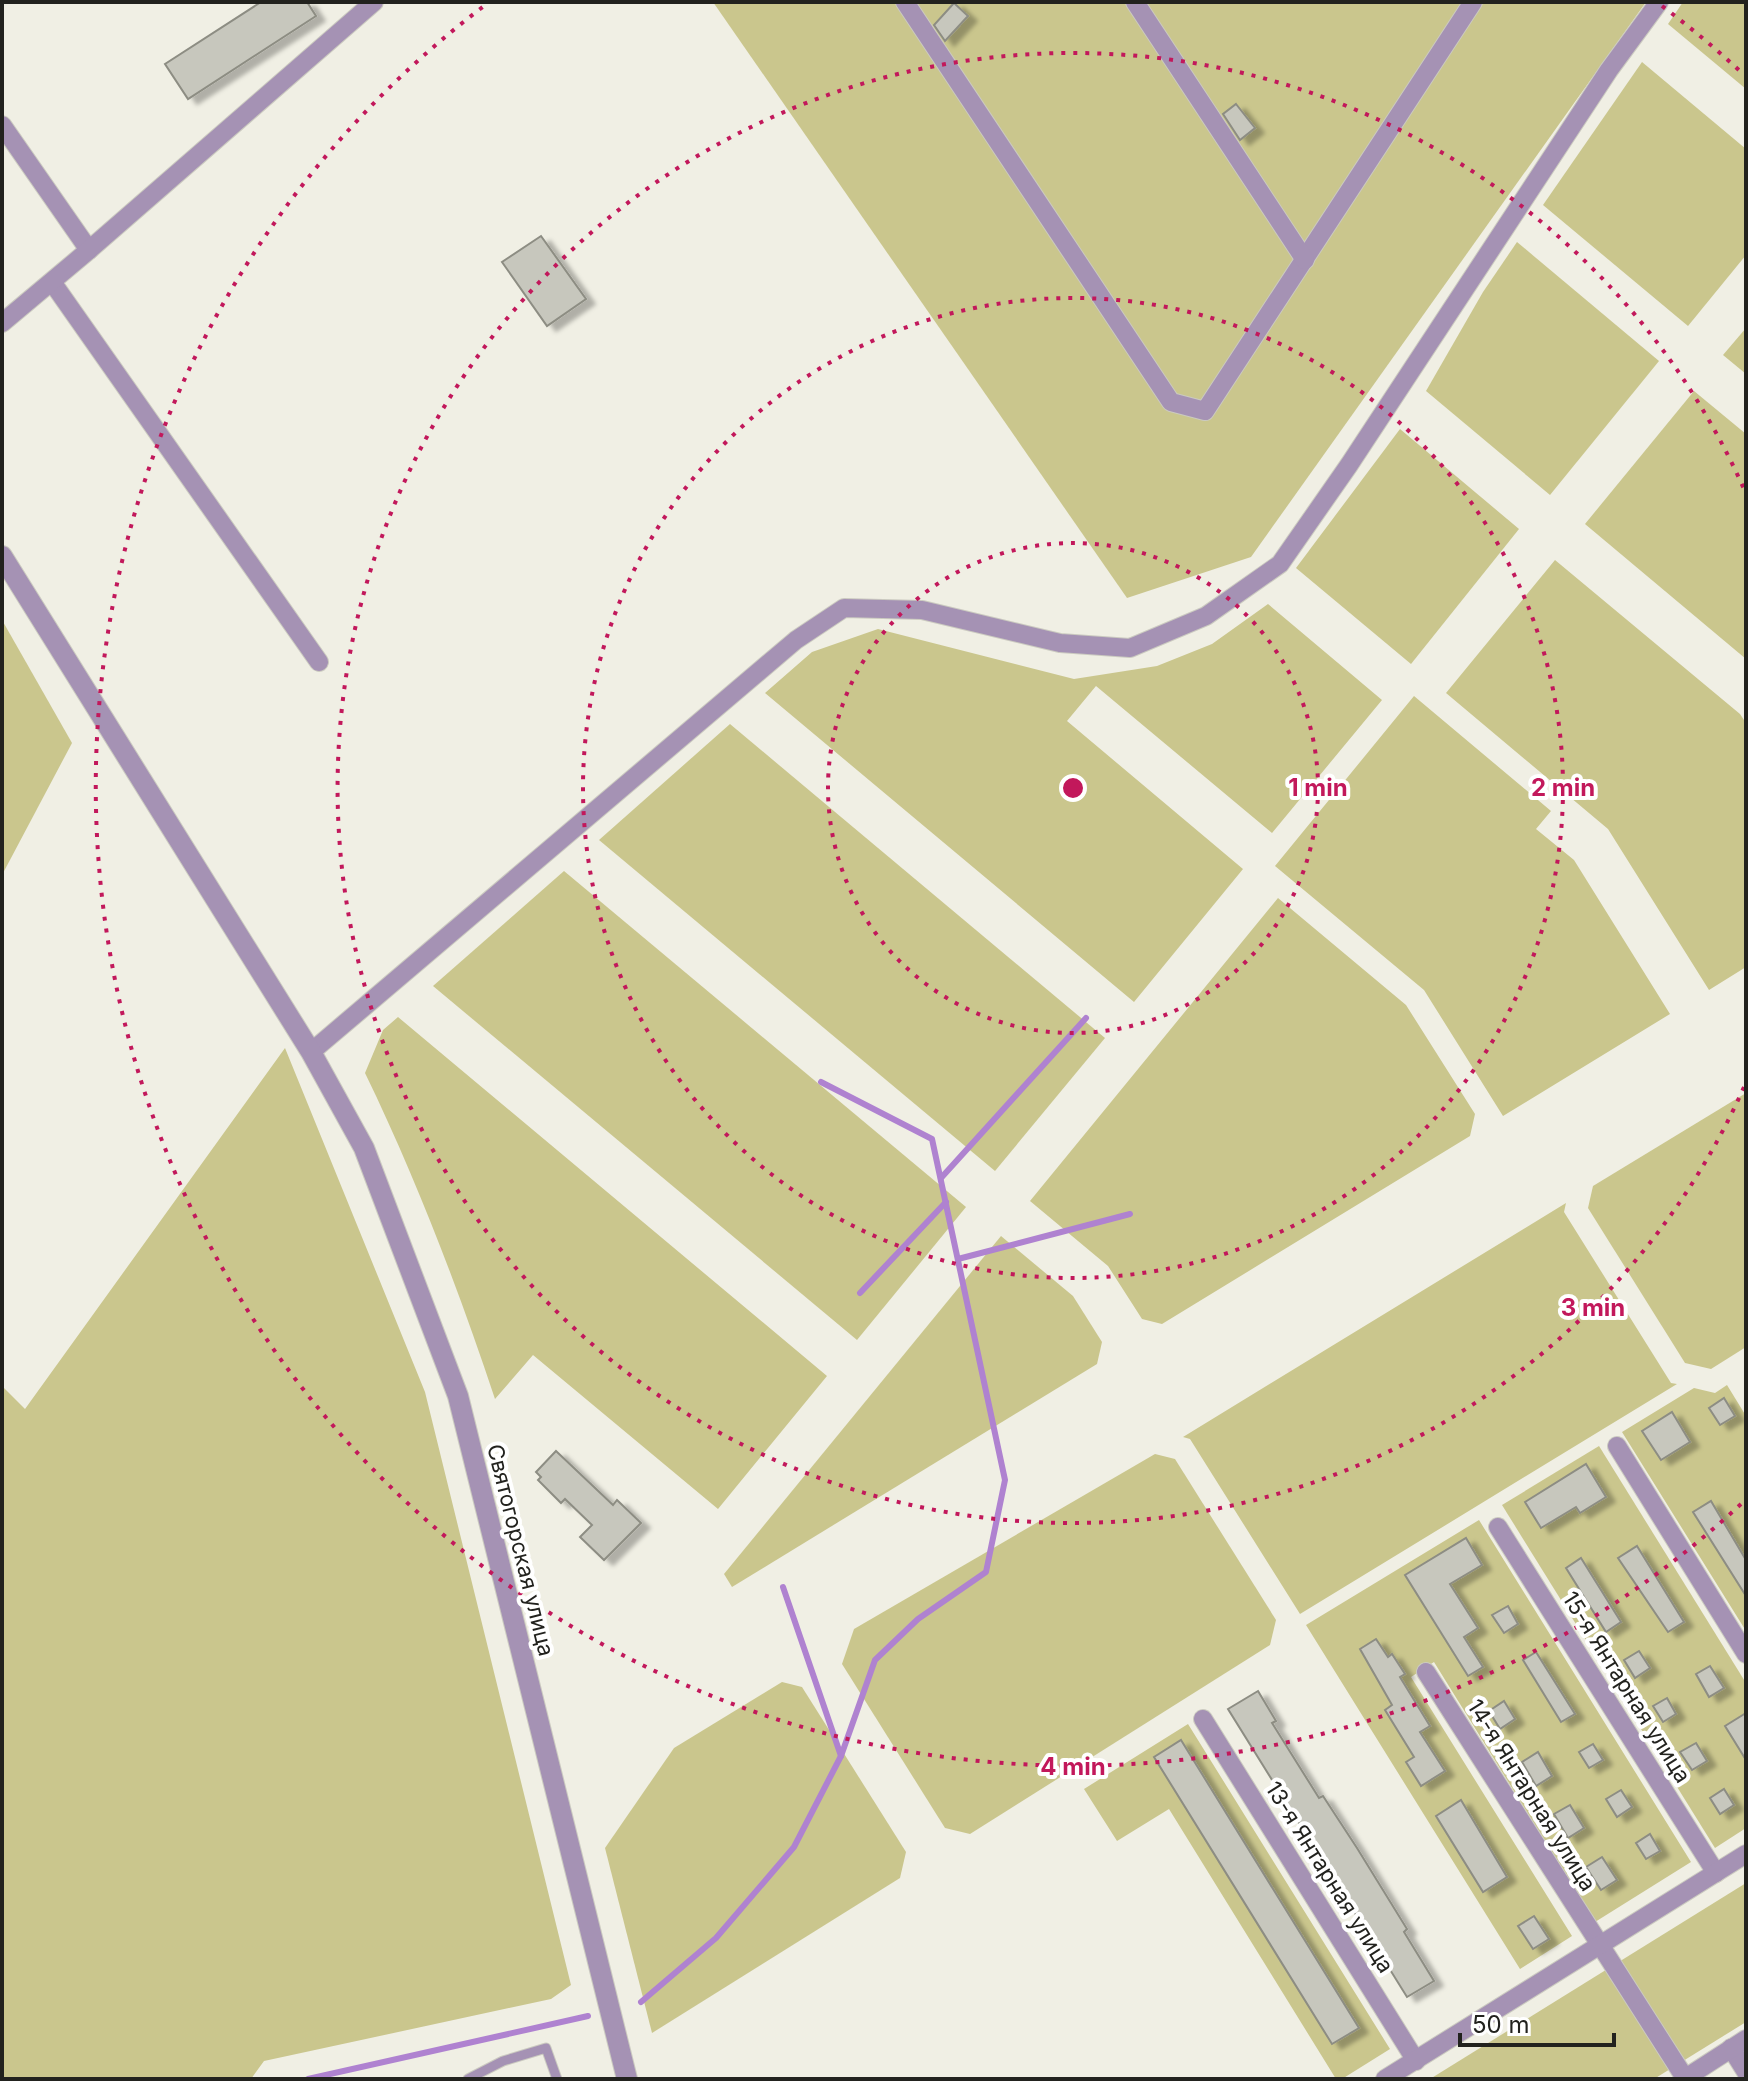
<svg xmlns="http://www.w3.org/2000/svg" width="1748" height="2081" font-family="Inter,sans-serif">
<style>
.green{fill:#cac68d}
.lines{fill:none;stroke-linecap:round;stroke-linejoin:round}
.stream{stroke:#af82d0;stroke-width:6}
.building{fill:#c7c7bd;stroke:#8d8d83;stroke-width:2;filter:url(#shadow)}
.service-casing{stroke:#cbcac0;stroke-width:11}
.minor-casing{stroke:#cbcac0;stroke-width:20}
.tertiary-casing{stroke:#cbcac0;stroke-width:22}
.service{stroke:#a592b4;stroke-width:9}
.minor{stroke:#a592b4;stroke-width:18}
.tertiary{stroke:#a592b4;stroke-width:20}
.ring{fill:none;stroke:#c2185b;stroke-width:4;stroke-dasharray:4 8}
.labels{text-anchor:middle;dominant-baseline:central;stroke-width:8;stroke-linejoin:round;paint-order:stroke}
.street-label{font-size:22px;fill:#22221e;stroke:#fff}
.centre{fill:#c2185b;stroke:#fff;stroke-width:4}
.ring-label{font-size:24px;text-anchor:middle;font-weight:bold;fill:#c2185b;stroke:#fff;stroke-width:8;stroke-linejoin:round;paint-order:stroke}
</style>
<defs>
<filter id="shadow"><feDropShadow dx="9" dy="5" stdDeviation="2" flood-color="#0004"/></filter>
</defs>
<rect width="100%" height="100%" fill="#f0efe4"/>
<g class="green">
<polygon points="713,2 1646,2 1251,557 1127,598"/>
<polygon points="1683,2 1746,2 1746,89 1668,24"/>
<polygon points="1642,62 1746,149 1746,255 1688,326 1543,205"/>
<polygon points="1517,242 1659,361 1550,495 1426,391 1483,292"/>
<polygon points="1746,328 1746,374 1723,355"/>
<polygon points="1694,391 1746,434 1746,659 1585,524"/>
<polygon points="1400,429 1519,529 1411,664 1296,568"/>
<polygon points="1555,560 1740,714 1746,723 1746,967 1709,990 1608,829 1446,693"/>
<polygon points="1268,604 1382,700 1272,833 1096,686 1067,721 1243,869 1134,1002 765,693 812,652 878,629 1074,679 1157,666 1212,644"/>
<polygon points="2,620 72,743 2,875"/>
<polygon points="1414,696 1551,811 1536,829 1574,860 1670,1014 1503,1116 1424,990 1275,866"/>
<polygon points="730,724 1105,1038 995,1171 599,840"/>
<polygon points="564,871 966,1207 857,1340 433,986"/>
<polygon points="1278,898 1406,1005 1475,1114 1470,1136 1162,1324 1142,1319 1108,1266 1030,1201"/>
<path d="M398 1017 827 1376 718 1509 533 1355 495 1399C458 1288 416 1178 365 1073L383 1030Z"/>
<polygon points="285,1048 425,1392 571,1985 551,1999 264,2061 251,2079 2,2079 2,1386 25,1409"/>
<polygon points="1746,1093 1746,1347 1711,1369 1685,1363 1588,1208 1593,1186"/>
<polygon points="1566,1203 1564,1212 1671,1383 1677,1384 1300,1614 1190,1439 1183,1437"/>
<polygon points="1001,1236 1073,1296 1102,1342 1097,1364 732,1587 724,1574"/>
<polygon points="1727,1385 1746,1416 1746,1631 1622,1432 1694,1388 1715,1393"/>
<polygon points="1599,1446 1746,1683 1746,1828 1715,1848 1502,1505"/>
<polygon points="1155,1454 1175,1459 1276,1620 1270,1645 970,1834 945,1828 842,1664 854,1629"/>
<polygon points="1479,1520 1691,1862 1595,1922 1434,1662 1411,1677 1572,1936 1520,1969 1306,1625"/>
<polygon points="782,1682 802,1687 906,1852 900,1878 652,2033 605,1848 674,1748"/>
<polygon points="1188,1724 1390,2049 1342,2079 1336,2079 1169,1809 1117,1841 1084,1789"/>
<polygon points="1746,1883 1746,2022 1654,2079 1430,2079"/>
</g>
<g class="lines">
<g class="stream">
<polyline points="941,1178 1086,1018"/>
<polyline points="958,1259 1130,1214"/>
<polyline points="860,1293 946,1202"/>
<polyline points="783,1587 841,1756"/>
<polyline points="641,2002 716,1938 794,1847 841,1756 875,1660 918,1619 986,1572 1005,1480 932,1139 821,1082"/>
<polyline points="308,2079 588,2016"/>
</g>
</g>
<g class="building">
<polygon points="261,2 307,2 316,16 188,99 165,64"/>
<polygon points="954,3 968,16 945,41 934,25"/>
<polygon points="1236,104 1255,128 1240,140 1223,114"/>
<polygon points="541,236 586,299 547,326 502,262"/>
<polygon points="1724,1398 1735,1416 1720,1425 1709,1408"/>
<polygon points="1672,1412 1690,1442 1661,1460 1642,1431"/>
<polygon points="556,1451 613,1505 617,1500 641,1523 604,1560 580,1537 592,1525 565,1499 561,1503 538,1480 541,1477 536,1472"/>
<polygon points="1586,1464 1606,1497 1580,1513 1576,1507 1541,1528 1525,1502"/>
<polygon points="1711,1501 1746,1560 1746,1596 1693,1512"/>
<polygon points="1466,1538 1482,1565 1450,1584 1478,1628 1464,1637 1483,1667 1468,1676 1405,1575"/>
<polygon points="1637,1546 1684,1622 1668,1632 1618,1558"/>
<polygon points="1581,1558 1621,1622 1606,1632 1566,1568"/>
<polygon points="1508,1606 1518,1624 1504,1633 1492,1615"/>
<polygon points="1376,1639 1388,1657 1392,1654 1405,1674 1400,1677 1430,1726 1420,1732 1445,1771 1421,1786 1406,1762 1414,1757 1385,1710 1392,1705 1360,1649"/>
<polygon points="1639,1651 1650,1668 1635,1678 1624,1660"/>
<polygon points="1536,1652 1575,1714 1561,1722 1523,1660"/>
<polygon points="1710,1666 1724,1688 1709,1697 1696,1674"/>
<polygon points="1258,1691 1276,1721 1272,1723 1319,1798 1323,1796 1357,1848 1407,1929 1404,1932 1434,1981 1407,1997 1228,1709"/>
<polygon points="1667,1698 1676,1714 1663,1722 1653,1706"/>
<polygon points="1504,1701 1515,1719 1500,1729 1489,1711"/>
<polygon points="1746,1713 1746,1760 1725,1726"/>
<polygon points="1181,1740 1359,2028 1332,2044 1154,1757"/>
<polygon points="1696,1743 1707,1761 1692,1770 1680,1752"/>
<polygon points="1593,1744 1603,1760 1589,1768 1579,1752"/>
<polygon points="1538,1752 1552,1776 1536,1786 1522,1762"/>
<polygon points="1724,1789 1734,1805 1720,1814 1710,1798"/>
<polygon points="1621,1790 1632,1807 1617,1817 1606,1799"/>
<polygon points="1461,1800 1507,1877 1483,1892 1436,1816"/>
<polygon points="1570,1805 1584,1828 1568,1838 1554,1814"/>
<polygon points="1650,1834 1660,1851 1646,1859 1636,1843"/>
<polygon points="1602,1857 1617,1880 1601,1890 1586,1867"/>
<polygon points="1534,1916 1549,1939 1533,1949 1518,1926"/>
</g>
<g class="lines">
<g class="service-casing">
<polyline id="service" points="468,2079 503,2061 546,2048 557,2079"/>
</g>
<g class="minor-casing">
<g id="minor">
<polyline points="905,2 1171,402 1205,411 1473,2"/>
<polyline points="1135,2 1305,260"/>
<polyline points="2,125 89,250"/>
<polyline points="52,282 319,662"/>
<polyline points="2,323 89,250 374,2"/>
<polyline points="311,1052 796,640 844,608 922,610 1060,643 1130,648 1206,616 1280,564 1349,465 1609,70 1659,2"/>
<polyline points="1617,1446 1746,1654"/>
<polyline points="1498,1527 1716,1873"/>
<polyline points="1426,1672 1685,2078"/>
<polyline points="1203,1719 1416,2061"/>
<polyline points="1731,2048 1746,2072"/>
<polyline points="1385,2079 1746,1854"/>
<polyline points="1684,2079 1746,2039"/>
</g>
</g>
<g class="tertiary-casing">
<polyline id="tertiary" points="2,556 311,1052 364,1148 458,1396 627,2079"/>
</g>
<use href="#service" class="service"/>
<use href="#minor" class="minor"/>
<use href="#tertiary" class="tertiary"/>
</g>
<g class="ring">
<circle cx="1073" cy="788" r="245"/>
<circle cx="1073" cy="788" r="490"/>
<path d="M1744 1087A735 735 0 1 1 1744 489"/>
<path d="M1741 1504A979 979 0 1 1 484 6M1662 6A979 979 0 0 1 1741 72"/>
</g>
<g class="labels">
<g class="street-label">
<text transform="translate(521 1550) rotate(76)">Святогорская улица</text>
<text transform="translate(1627 1687) rotate(58)">15-я Янтарная улица</text>
<text transform="translate(1532 1795) rotate(58)">14-я Янтарная улица</text>
<text transform="translate(1330 1877) rotate(58)">13-я Янтарная улица</text>
</g>
</g>
<circle cx="1073" cy="788" r="12" class="centre"/>
<g class="ring-label">
<text x="1318" y="796">1 min</text>
<text x="1563" y="796">2 min</text>
<text x="1593" y="1316">3 min</text>
<text x="1073" y="1775">4 min</text>
</g>
<rect width="1748" height="2081" fill="none" stroke="#22221e" stroke-width="8"/>
<path d="M1460 2033v12h154v-12" fill="none" stroke="#22221e" stroke-width="4"/>
<text x="1472" y="2033" font-size="24" fill="#22221e" stroke="#ffffff" stroke-width="6" paint-order="stroke">50 m</text>
</svg>
